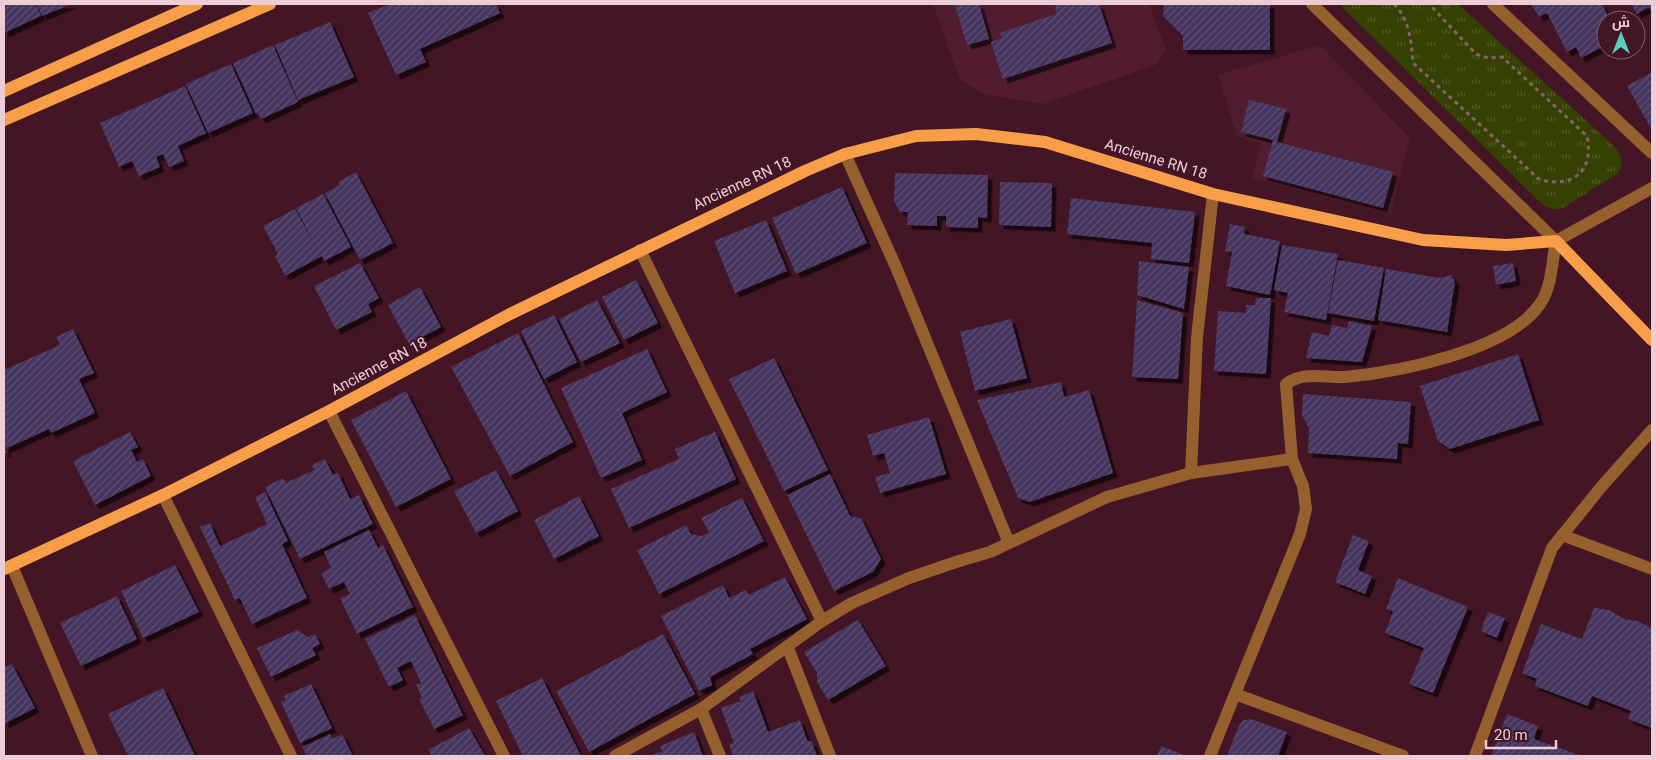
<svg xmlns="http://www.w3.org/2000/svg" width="1656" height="760" font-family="Roboto,Cairo,sans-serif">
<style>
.built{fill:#511c2f}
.park{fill:url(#park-tufts)}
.building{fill:url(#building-hatch);filter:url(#shadow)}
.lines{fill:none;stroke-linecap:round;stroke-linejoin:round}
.path{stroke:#89616e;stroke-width:3;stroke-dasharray:4 4;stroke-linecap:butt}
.minor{stroke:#96602e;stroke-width:12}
.major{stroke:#f89e49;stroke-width:12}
.labels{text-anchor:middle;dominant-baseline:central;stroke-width:4;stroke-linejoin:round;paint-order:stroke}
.street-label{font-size:15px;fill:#edcdd5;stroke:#431525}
</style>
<defs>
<pattern id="park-tufts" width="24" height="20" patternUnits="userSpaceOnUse" patternTransform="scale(1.25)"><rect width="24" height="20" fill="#354100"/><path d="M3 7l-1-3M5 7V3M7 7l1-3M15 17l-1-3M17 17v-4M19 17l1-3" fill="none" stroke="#535b24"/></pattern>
<pattern id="building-hatch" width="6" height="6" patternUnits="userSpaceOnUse" patternTransform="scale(1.25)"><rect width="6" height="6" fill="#45345f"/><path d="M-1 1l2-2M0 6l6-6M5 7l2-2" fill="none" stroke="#605075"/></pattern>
<filter id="shadow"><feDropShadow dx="4.5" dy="4.5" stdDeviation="0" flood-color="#0009"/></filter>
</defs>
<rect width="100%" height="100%" fill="#431525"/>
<g class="built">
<polygon points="933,4 1149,4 1166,50 1155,65 1043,104 987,95 960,80"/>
<polygon points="1320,45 1410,138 1390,214 1252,178 1261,143 1237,136 1218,75"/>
</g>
<path class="park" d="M1339 4H1458L1615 147C1622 157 1625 163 1617 174L1561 209H1552L1543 205Z"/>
<g class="building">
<polygon points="4,4 36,4 41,16 4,33"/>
<polygon points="37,4 72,4 42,16"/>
<polygon points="390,4 496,4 500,13 420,49 426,62 396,75 368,13"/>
<polygon points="979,4 989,39 967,45 955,5"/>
<polygon points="1055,4 1099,4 1112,43 1003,79 991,42 1002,38 1000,33 1056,14"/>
<polygon points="1164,4 1270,4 1270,50 1183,50 1183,36 1163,16"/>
<polygon points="1531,4 1602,4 1610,20 1606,20 1606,45 1581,58 1576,47 1567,52 1547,13 1539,17"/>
<polygon points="1631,4 1652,4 1652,14 1649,7 1637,14"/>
<polygon points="330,22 354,77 298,100 275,45"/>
<polygon points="273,45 298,102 261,119 258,113 256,114 233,63"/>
<polygon points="231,64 253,113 208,133 186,84"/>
<polygon points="1652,72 1652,126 1650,127 1627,86"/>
<polygon points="185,86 206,133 178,146 184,161 169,167 163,154 156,157 160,167 139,176 132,161 119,167 100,123"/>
<polygon points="1249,100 1286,109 1277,142 1393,172 1383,208 1263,176 1273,140 1241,132"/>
<polygon points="356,172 393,243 360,260 325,193 340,185 338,182"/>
<polygon points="895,173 988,175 987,218 978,217 978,228 946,227 946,216 937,216 937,226 907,225 908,212 900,212 894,201"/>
<polygon points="1000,182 1052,183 1051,227 999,225"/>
<polygon points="842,187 867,243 796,274 772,218"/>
<polygon points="323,194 351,247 324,261 322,256 285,276 275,256 278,254 263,226 295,209 317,249 296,208"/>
<polygon points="1071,198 1195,212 1189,263 1151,259 1152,243 1067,234"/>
<polygon points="766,220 787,271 735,293 714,241"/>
<polygon points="1230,224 1245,227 1244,234 1280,241 1270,295 1226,286 1232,252 1225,251"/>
<polygon points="1282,245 1338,254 1326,320 1284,312 1288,293 1274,290"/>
<polygon points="1338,260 1384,268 1374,321 1328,313"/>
<polygon points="1139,261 1189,267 1184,309 1137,295"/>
<polygon points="360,263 379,298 368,304 372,312 336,330 314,286"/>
<polygon points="1513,263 1516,281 1496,285 1493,266"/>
<polygon points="1386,269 1440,278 1451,275 1455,282 1447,332 1378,320"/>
<polygon points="636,280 658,323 624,340 602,297"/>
<polygon points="420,287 441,327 409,344 388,305"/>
<polygon points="1256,298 1271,298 1266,374 1214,371 1218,311 1246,313 1246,305 1255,305"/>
<polygon points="597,300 620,343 581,362 559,319"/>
<polygon points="1137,300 1183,313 1178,379 1132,377"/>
<polygon points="554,315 577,362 544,379 521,331"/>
<polygon points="1011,319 1027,378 975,391 960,332"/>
<polygon points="1349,321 1372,326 1362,362 1306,358 1312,332 1329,336 1332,325 1347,328"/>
<polygon points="73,329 94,373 79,379 95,413 51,433 49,429 5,449 7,452 4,454 4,370 60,345 56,337"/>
<polygon points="518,333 573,442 510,476 451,367"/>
<polygon points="647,349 667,392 622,413 642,460 601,478 561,388"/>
<polygon points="1518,354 1539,420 1450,449 1438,441 1420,386"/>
<polygon points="774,358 828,470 784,491 729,379"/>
<polygon points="1061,382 1064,397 1089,390 1113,473 1030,502 1018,498 977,400"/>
<polygon points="406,391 451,479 396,507 351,420"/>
<polygon points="1303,394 1411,402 1408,444 1398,443 1397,459 1308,453 1309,428 1302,415"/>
<polygon points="929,417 946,474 880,493 875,477 890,473 884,453 873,456 867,435"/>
<polygon points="130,432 138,447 131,450 137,462 143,459 151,476 95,505 73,461"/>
<polygon points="715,432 736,479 629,528 611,489 679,459 675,449"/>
<polygon points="325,459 333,475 338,473 350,499 359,495 373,524 300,559 265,487 283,478 286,483 314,470 312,465"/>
<polygon points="496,470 518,511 476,533 454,491"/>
<polygon points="830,474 850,516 861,518 881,559 873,572 834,591 787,495"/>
<polygon points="265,492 288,541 282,544 307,598 252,624 240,598 235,600 200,527 210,523 220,546 267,524 255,497"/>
<polygon points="579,496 599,536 554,559 534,520"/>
<polygon points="742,498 764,541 659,594 637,550 686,525 691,534 702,536 709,532 701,518"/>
<polygon points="369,530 378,548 383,545 413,607 357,634 340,598 350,594 344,582 329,589 321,573 331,568 324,552"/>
<polygon points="1353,535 1369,541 1358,570 1372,576 1365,594 1335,582"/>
<polygon points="175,565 199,612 143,638 121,591"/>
<polygon points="785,577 807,619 750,649 753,654 710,677 712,685 699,691 661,616 723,585 729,598 746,590 749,595"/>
<polygon points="1398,578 1468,607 1433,693 1409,684 1424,648 1385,633 1393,611 1386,609"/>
<polygon points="117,596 137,639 81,666 60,623"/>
<polygon points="1594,608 1610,610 1624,619 1637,621 1652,628 1652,728 1628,719 1631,711 1592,696 1588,706 1535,686 1537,679 1522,673 1541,624 1582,639"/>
<polygon points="1488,612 1505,618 1497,638 1481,631"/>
<polygon points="415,615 463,715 434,729 419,699 422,698 416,685 421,683 411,661 397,668 403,680 389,687 365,639"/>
<polygon points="858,620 886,666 828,700 817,682 817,673 804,652"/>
<polygon points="297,630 308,637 315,634 320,644 312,648 316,655 271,677 257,648"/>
<polygon points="663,634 695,694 589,752 556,691"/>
<polygon points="12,664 35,708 4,724 4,668"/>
<polygon points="542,678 581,756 523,756 496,701"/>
<polygon points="311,684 332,728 300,743 281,702 286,700 284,696"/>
<polygon points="163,688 195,756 128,756 108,714"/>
<polygon points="753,691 768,732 800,720 807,740 812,742 817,756 733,756 729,744 734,743 721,708 741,701 739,697"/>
<polygon points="1507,714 1538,726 1534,739 1582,756 1491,756"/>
<polygon points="1251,719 1287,732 1278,756 1227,756 1239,725 1244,720"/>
<polygon points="469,728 485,756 432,756 428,750"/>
<polygon points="694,732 703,756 650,756 662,751 660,746"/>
<polygon points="330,734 332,739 342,734 353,756 307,756 302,747"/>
<polygon points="1161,746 1187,756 1157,756"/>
</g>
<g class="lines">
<path class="path" d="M1394 4C1410 21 1411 40 1413 63L1540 180C1574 188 1594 171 1587 136L1502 57 1488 58 1476 54 1429 4"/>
<g class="minor">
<polyline points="1312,4 1556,241"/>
<polyline points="1493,4 1652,153"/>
<polyline points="845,154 896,267 1009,543"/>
<polyline points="1556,241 1652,188"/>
<polyline points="640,250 822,621"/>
<polyline points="329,411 504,756"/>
<polyline points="1191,473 1197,337 1213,194"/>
<polyline points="163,495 291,756"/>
<polyline points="1562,535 1652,569"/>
<polyline points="12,566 92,756"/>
<polyline points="788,648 830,756"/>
<polyline points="701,709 720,756"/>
<polyline points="615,756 701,709 822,621 852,603 909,578 959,561 990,552 1107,497 1191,473 1292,459"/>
<polyline points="1210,756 1235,694"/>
<path d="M1403 756 1235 694 1300 534 1306 509 1303 486 1292 459 1286 384C1303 371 1324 378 1345 377 1398 372 1508 351 1540 304 1552 287 1552 261 1556 241"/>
<polyline points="1475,756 1552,548 1602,486 1652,430"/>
</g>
<g class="major">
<polyline points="4,91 197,4"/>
<polyline points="4,120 270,4"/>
<polyline points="4,569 163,495 329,411 510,314 805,171 845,154 916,136 976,134 1045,142 1213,194 1423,240 1506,245 1556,241 1652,340"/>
</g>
</g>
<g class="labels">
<g class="street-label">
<text transform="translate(1156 159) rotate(17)">Ancienne RN 18</text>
<text transform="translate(742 183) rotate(-25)">Ancienne RN 18</text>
<text transform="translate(379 366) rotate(-28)">Ancienne RN 18</text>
</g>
</g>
<rect width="1656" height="760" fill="none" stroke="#edcdd5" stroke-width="10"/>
<g transform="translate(1621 35)"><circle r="24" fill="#431525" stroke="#875f6b"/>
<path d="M0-4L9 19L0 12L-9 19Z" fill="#5bcebb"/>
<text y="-8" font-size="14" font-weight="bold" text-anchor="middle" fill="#edcdd5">ش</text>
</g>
<path d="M1486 740v8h70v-8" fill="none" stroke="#edcdd5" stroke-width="2.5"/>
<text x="1494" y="740" font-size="15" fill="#edcdd5" stroke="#431525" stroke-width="4" paint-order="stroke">20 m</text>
</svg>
